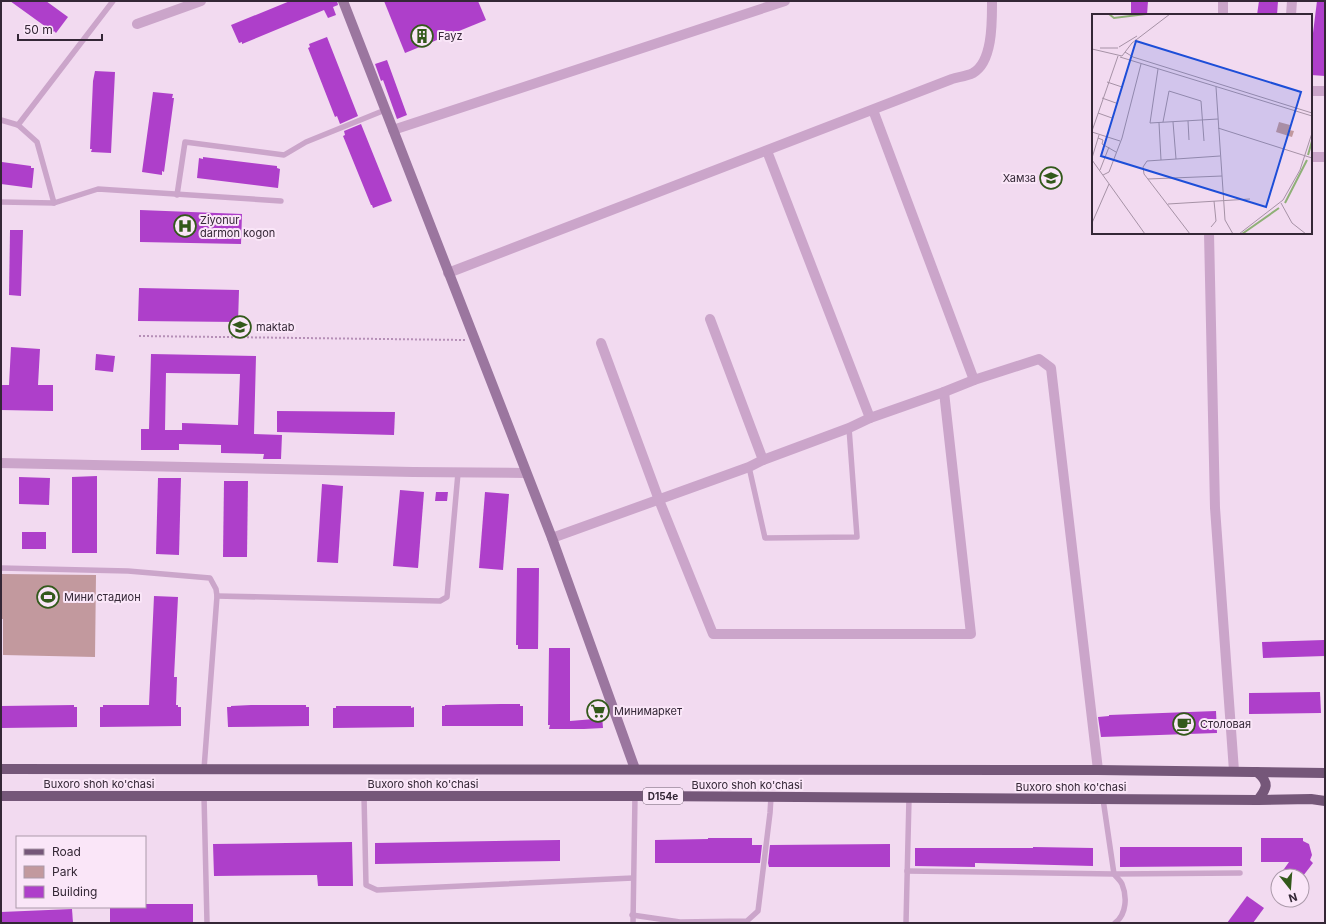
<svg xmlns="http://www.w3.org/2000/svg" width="1326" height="924" font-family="Inter,sans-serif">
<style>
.green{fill:#c2999e}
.building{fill:#ae3fca;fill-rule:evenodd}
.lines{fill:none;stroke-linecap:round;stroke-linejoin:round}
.path{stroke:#b68fb7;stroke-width:2;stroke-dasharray:2 2;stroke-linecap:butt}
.lane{stroke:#cba5ca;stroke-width:5.5}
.street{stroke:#cba5ca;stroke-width:10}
.secondary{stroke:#9b769f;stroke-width:10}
.primary{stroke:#755779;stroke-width:10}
.labels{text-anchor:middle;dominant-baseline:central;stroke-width:4;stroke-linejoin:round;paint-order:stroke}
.shield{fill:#fae6f8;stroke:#6f6070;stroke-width:1}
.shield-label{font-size:10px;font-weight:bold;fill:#342736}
.poi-label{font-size:11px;fill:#342736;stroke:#fae6f8;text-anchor:start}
.street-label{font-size:11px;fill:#342736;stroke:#fae6f8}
.inset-river{fill:none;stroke:#8fb077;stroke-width:2}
.inset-road{fill:none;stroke:#a692a6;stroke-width:1}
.view{fill:#1d4ed8;fill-opacity:0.15;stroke:#1d4ed8;stroke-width:2}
.inset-edge{fill:none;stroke:#342736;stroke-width:2}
</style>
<rect width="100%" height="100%" fill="#f2daf0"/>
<polygon class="green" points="1,574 96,575 95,657 3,655 3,619 1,619"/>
<g class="building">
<polygon points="10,1 46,1 68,17 56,33 54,31 53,32"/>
<polygon points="290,1 337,1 338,5 333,7 336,15 328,18 324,10 242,44 242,42 239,43 231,25"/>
<polygon points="384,1 478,1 486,20 405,53"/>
<polygon points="1131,1 1148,1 1147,15 1131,15"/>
<polygon points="1259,1 1278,1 1277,15 1257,15"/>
<polygon points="1317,1 1325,1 1325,76 1311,75 1311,49"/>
<polygon points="327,37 358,116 340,124 337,116 335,117 308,48 310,47 309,44"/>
<polygon points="387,60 407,115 397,119 383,80 381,81 375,64"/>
<polygon points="95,71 115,72 111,153 91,152 92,149 90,149 93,81"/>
<polygon points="153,92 173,94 172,98 174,98 164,172 162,171 162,175 142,172"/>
<polygon points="361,124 392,201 373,208 372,205 371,205 343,136 345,135 344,131"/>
<polygon points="203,157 277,166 277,168 280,169 278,188 197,178 199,158 203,159"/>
<polygon points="2,162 31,166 31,168 34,168 32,188 1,184"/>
<polygon points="140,210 242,214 241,244 140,242"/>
<polygon points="10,230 23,230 21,296 9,295"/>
<polygon points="139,288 239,290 238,322 138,321"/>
<polygon points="11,347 40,349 38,385 53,385 53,411 1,410 1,385 9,385"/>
<polygon points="96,354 115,356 113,372 95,370"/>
<path d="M151 354 256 356 254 434 282 435 281 459H263L264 454 221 453V445L179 444V450H141V429H149ZM166 373 240 374 238 425 182 423V430H165Z"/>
<polygon points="277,411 395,412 394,435 277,432"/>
<polygon points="97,476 97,553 72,553 72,477"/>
<polygon points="19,477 50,478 49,505 19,504"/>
<polygon points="158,478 181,478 179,555 156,554"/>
<polygon points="224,481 248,481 247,557 223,557"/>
<polygon points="322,484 343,486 338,563 317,562"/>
<polygon points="400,490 424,492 418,568 393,566"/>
<polygon points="436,492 448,492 447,501 435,501"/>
<polygon points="485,492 509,494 503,570 479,568"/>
<rect x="22" y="532" width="24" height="17"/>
<polygon points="517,568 539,568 538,649 518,649 518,645 516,645"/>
<polygon points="154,596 178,597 174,677 177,677 176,705 178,705 178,707 181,707 181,726 100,727 100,707 103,707 103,705 149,705"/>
<polygon points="1324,640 1325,656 1263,658 1262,642"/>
<polygon points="549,648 570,648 570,721 594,719 593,704 601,703 603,728 584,729 549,729 550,725 548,725"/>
<polygon points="1320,692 1321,713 1249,714 1249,693"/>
<polygon points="501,704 520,704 520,706 523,706 523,726 442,726 442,706 445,706 445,705"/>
<polygon points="74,705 74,707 77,707 77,727 1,728 1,706"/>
<polygon points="251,705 306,705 306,707 309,707 309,726 228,727 227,707 231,707 231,706"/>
<polygon points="336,706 411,706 411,708 414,707 414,727 333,728 333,708 336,708"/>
<polygon points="1216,711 1217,733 1101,737 1098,717 1109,716 1109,715"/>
<polygon points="708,838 752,838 752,845 762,845 760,863 655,863 655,840 708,839"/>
<polygon points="1261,838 1303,838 1303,841 1309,844 1312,855 1310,860 1313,863 1303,876 1279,876 1289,862 1261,862"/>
<polygon points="560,840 560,861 375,864 375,843"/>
<polygon points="352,842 353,886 318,886 317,875 214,876 213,844"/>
<polygon points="890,844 890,867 769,867 768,863 770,845"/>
<polygon points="1033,847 1093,848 1093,866 975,863 975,867 915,866 915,848 1033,848"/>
<polygon points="1120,847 1242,847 1242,866 1120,867"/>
<polygon points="1247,896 1264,908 1253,923 1227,923"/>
<polygon points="145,904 193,904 193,923 110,923 110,907 145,907"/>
<polygon points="72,909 73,923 1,923 1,912"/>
</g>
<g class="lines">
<polyline class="path" points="139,336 465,340"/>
<g class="lane">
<polyline points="1,120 18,125 37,142 54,203"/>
<polyline points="18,125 113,1"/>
<polyline points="177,195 185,142 284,155 306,142 385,110"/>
<polyline points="1,202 54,203 98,189 281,201"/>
<polyline points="749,467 765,538 857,537 849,428"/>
<polyline points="1,568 128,571 210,578 216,589 217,596 204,769"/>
<polyline points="217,596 440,601 447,597 458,473"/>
<polyline points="204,796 207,923"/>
<polyline points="364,796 366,885 377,890 633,878"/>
<path d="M1103 799 1114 874C1116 877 1120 880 1122 884 1127 896 1127 914 1115 923"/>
<polyline points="907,871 1114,874 1240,873"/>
<polyline points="632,915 680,922 747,921 758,911 770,813 771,797"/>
<polyline points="633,923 635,796"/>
<polyline points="906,923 909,798"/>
</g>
<g class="street">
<polyline points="1223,15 1223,1"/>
<polyline points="1291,15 1292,1"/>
<polyline points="137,24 201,1"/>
<polyline points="1311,91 1325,91"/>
<polyline points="873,110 974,380"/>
<polyline points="393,130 785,1"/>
<polyline points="767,151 870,418"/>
<polyline points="1311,157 1325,157"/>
<polyline points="1209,233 1215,508 1234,771"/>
<path d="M448 273 952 79C959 77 967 76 973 73 993 62 992 21 992 1"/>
<polyline points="710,319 763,460"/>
<polyline points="601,343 659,500 713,634 971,634 944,392"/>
<polyline points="1,463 413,472 526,473"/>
<polyline points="552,538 749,467 763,460 849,428 870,418 944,392 974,380 1039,359 1051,368 1098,770"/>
</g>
<polyline class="secondary" points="343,1 552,538 635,769"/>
<g class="primary">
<polyline points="1,769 1098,770 1325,773"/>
<path d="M1257 772C1270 783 1267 788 1258 800"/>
<polyline points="1,796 635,796 1258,800 1311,799 1325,801"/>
</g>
</g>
<defs>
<g id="building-ring" transform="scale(1.15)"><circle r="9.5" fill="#fae6f8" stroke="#33591b" stroke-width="1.5"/><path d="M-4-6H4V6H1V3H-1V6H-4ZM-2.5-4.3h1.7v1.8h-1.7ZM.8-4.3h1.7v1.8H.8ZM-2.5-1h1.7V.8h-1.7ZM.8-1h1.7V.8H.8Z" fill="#33591b"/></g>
<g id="school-ring" transform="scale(1.15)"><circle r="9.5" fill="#fae6f8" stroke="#33591b" stroke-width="1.5"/><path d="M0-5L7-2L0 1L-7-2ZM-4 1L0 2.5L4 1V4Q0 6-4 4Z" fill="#33591b"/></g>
<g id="hospital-ring" transform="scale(1.15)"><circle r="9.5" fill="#fae6f8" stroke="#33591b" stroke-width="1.5"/><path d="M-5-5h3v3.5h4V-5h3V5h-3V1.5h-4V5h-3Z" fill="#33591b"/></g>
<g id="stadium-ring" transform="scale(1.15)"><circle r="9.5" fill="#fae6f8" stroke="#33591b" stroke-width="1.5"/><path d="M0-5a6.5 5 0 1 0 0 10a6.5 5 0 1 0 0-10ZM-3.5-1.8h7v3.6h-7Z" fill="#33591b"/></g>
<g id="supermarket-ring" transform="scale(1.15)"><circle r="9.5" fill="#fae6f8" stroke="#33591b" stroke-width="1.5"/><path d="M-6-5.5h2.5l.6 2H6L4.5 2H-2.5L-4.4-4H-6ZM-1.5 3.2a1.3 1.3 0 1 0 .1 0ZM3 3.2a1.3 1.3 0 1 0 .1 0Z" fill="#33591b"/></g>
<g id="cafe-ring" transform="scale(1.15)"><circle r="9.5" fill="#fae6f8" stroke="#33591b" stroke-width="1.5"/><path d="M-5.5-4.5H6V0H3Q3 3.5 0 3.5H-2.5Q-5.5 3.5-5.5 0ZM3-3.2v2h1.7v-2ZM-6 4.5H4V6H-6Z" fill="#33591b"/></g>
</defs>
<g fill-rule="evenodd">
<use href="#building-ring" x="422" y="36"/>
<use href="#school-ring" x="1051" y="178"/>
<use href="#hospital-ring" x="185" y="226"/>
<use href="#school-ring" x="240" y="327"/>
<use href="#stadium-ring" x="48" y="597"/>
<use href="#supermarket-ring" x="598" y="711"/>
<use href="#cafe-ring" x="1184" y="724"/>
</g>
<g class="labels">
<rect class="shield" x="643" y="788" width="40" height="16" rx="3"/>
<g class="shield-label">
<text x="663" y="796">D154e</text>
</g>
<g class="poi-label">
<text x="438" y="36">Fayz</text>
<text x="1036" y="178" text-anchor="end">Хамза</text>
<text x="200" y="220">Ziyonur<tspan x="200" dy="13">darmon kogon</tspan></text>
<text x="256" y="327">maktab</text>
<text x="64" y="597">Мини стадион</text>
<text x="614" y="711">Минимаркет</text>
<text x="1200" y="724">Столовая</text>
</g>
<g class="street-label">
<text x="99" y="784">Buxoro shoh ko'chasi</text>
<text x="423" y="784">Buxoro shoh ko'chasi</text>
<text x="747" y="785">Buxoro shoh ko'chasi</text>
<text x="1071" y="787">Buxoro shoh ko'chasi</text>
</g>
</g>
<g transform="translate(1092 14)">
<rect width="220" height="220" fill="#f2daf0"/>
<path d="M187 108 198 111 197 116 202 117 200 123 184 118Z" fill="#c2999e"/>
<path class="inset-river" d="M17 0 22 4 54 0M216 141 220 127M193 189 215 146M150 220 187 194"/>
<path class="inset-road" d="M27 33 45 22M8 34H26M0 35 30 42 40 29 78 0M33 38 41 43 220 99M28 43 220 102M66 55 58 109 126 105M15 68 30 73M124 73 133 206 141 220M10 84 24 89M6 99 20 104M96 107 97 126M71 108 77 77 109 87 112 127M81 108 84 145M67 109 69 146M126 114 220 144M0 117 26 42M0 118 28 127M6 124 11 126 10 130 24 138M0 144 7 121M0 146 53 220M8 156 17 133M11 161 17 158 30 124 49 50M56 165 130 162M189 189 200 209 214 220M76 190 158 185M0 209 17 170M119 213 124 207 122 187M98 220 52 160 51 153 55 147 128 142M147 220 191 186 208 156 220 119"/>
<path class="view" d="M44 27 209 78 174 193 9 142Z"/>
<rect width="220" height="220" class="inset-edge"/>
</g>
<rect width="1326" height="924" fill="none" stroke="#342736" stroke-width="4"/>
<rect x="16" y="836" width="130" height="72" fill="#fae6f8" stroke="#ab9aaa"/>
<rect x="24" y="849" width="20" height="6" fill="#755779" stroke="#ab9aaa"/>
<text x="52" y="856" font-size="12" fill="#342736">Road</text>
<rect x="24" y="866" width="20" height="12" fill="#c2999e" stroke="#ab9aaa"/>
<text x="52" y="876" font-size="12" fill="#342736">Park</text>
<rect x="24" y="886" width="20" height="12" fill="#ae3fca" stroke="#ab9aaa"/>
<text x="52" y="896" font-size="12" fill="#342736">Building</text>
<g transform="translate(1290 888) rotate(163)"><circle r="19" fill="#fae6f8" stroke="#ab9aaa"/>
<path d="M0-3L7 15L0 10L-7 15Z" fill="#33591b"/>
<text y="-6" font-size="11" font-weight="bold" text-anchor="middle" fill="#342736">N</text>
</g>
<path d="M18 34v6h84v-6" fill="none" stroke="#342736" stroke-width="2"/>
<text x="24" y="34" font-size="12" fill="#342736" stroke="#fae6f8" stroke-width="3" paint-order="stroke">50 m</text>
</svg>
